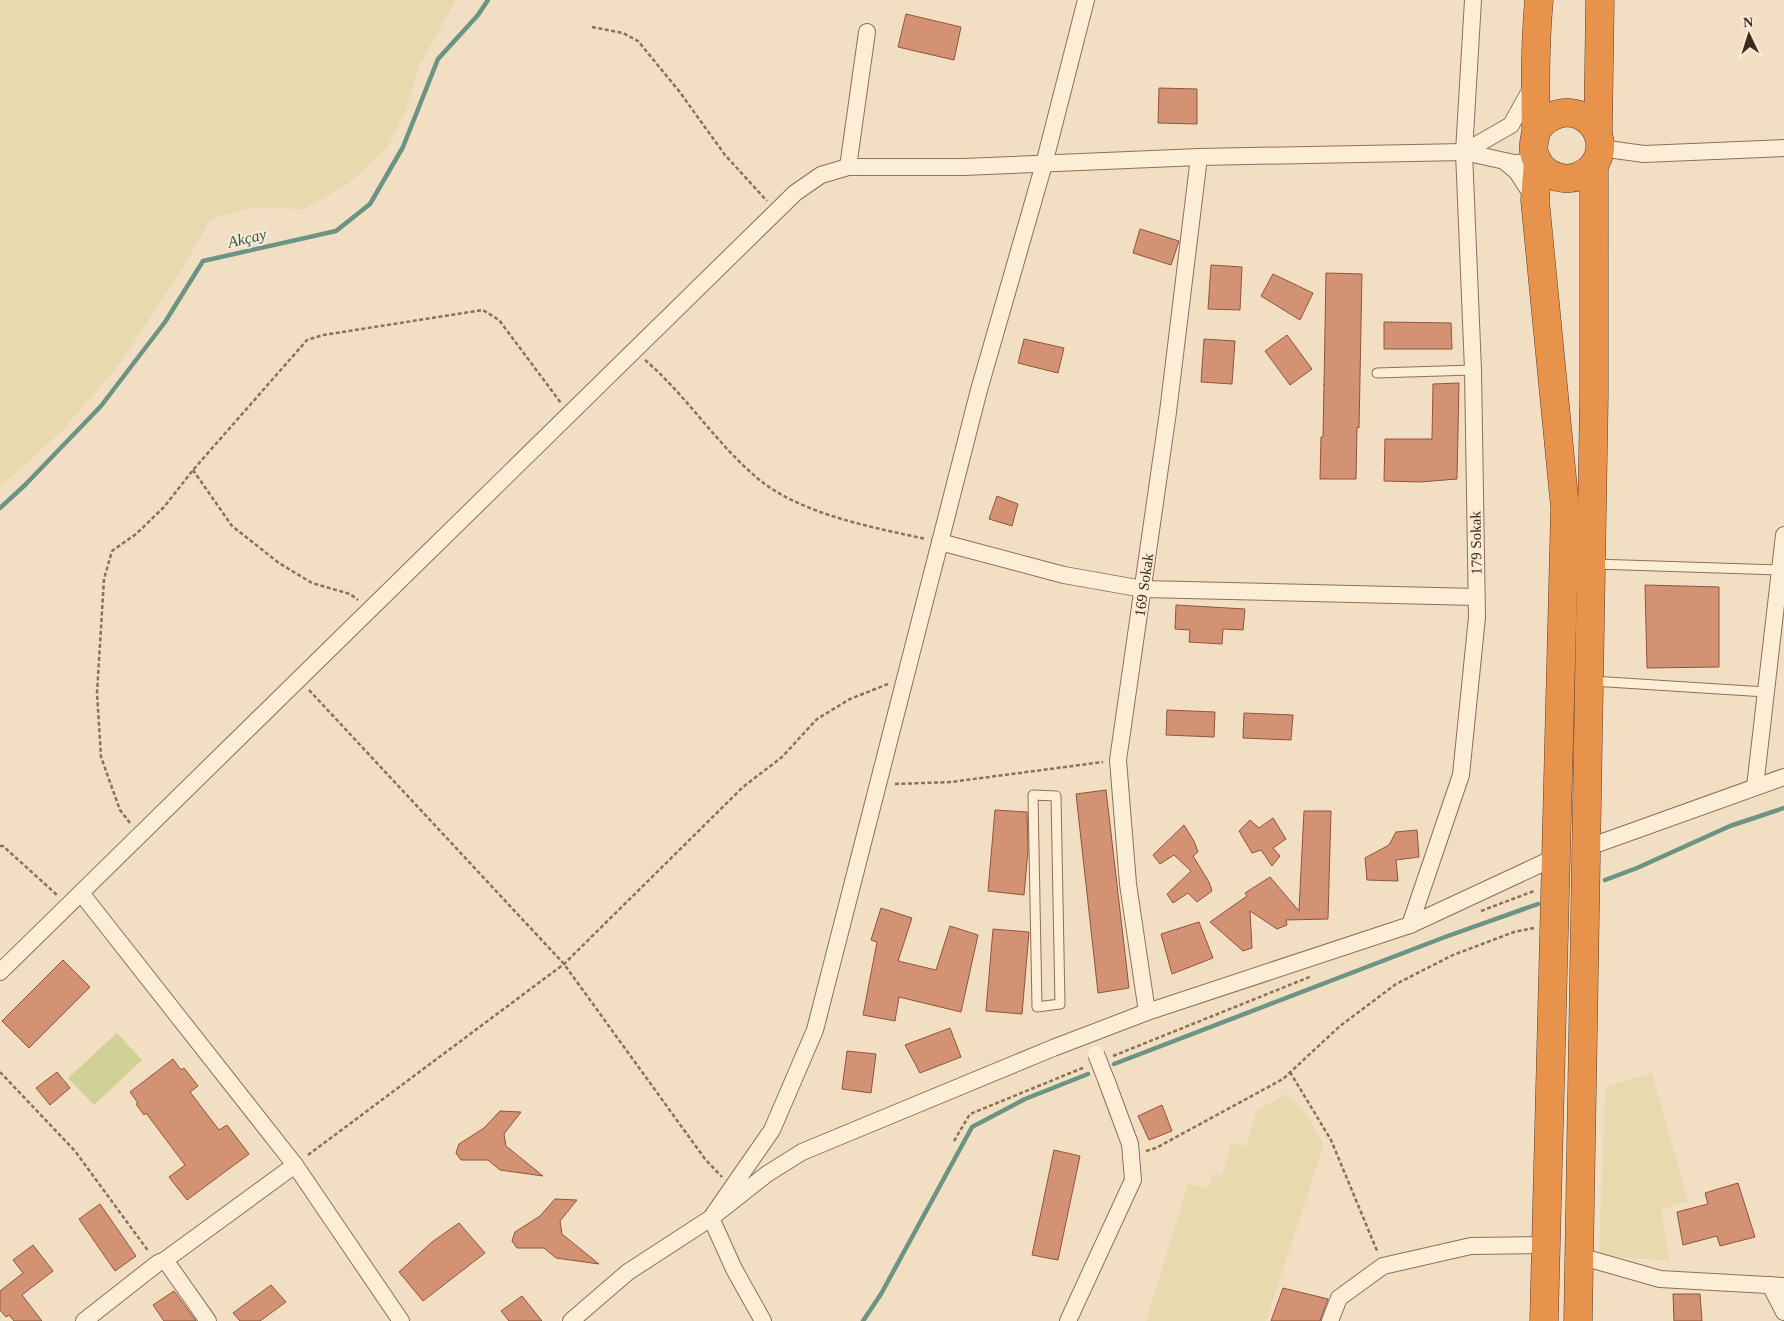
<svg xmlns="http://www.w3.org/2000/svg" width="1784" height="1321" font-family="'Times New Roman',serif">
<style>
.farmland{fill:#e8d9af}
.green{fill:#d1d195}
.lines{fill:none;stroke-linecap:round;stroke-linejoin:round}
.stream{stroke:#6b9485;stroke-width:4.5}
.building{fill:#d49275;stroke:#90543b}
.lane-casing{stroke:#8e6f58;stroke-width:11}
.street-casing{stroke:#8e6f58;stroke-width:18}
.highway-casing{stroke:#5c3d2c;stroke-width:29}
.path{stroke:#8e6f58;stroke-width:2.5;stroke-dasharray:4 2.5;stroke-linecap:butt}
.lane{stroke:#fcedd7;stroke-width:9}
.street{stroke:#fcedd7;stroke-width:16}
.highway{stroke:#e8934c;stroke-width:28}
.street-bridge-casing{stroke:#8e6f58;stroke-width:18;stroke-linecap:butt}
.street-bridge{stroke:#fcedd7;stroke-width:16}
.labels{text-anchor:middle;dominant-baseline:central;stroke-width:4;stroke-linejoin:round;paint-order:stroke}
.street-label{font-size:15px;fill:#3d291d;stroke:#f9ead3}
.water-label{font-size:16px;font-style:italic;fill:#2b5e55;stroke:#f9ead3}
</style>
<rect width="100%" height="100%" fill="#f2dfc3"/>
<g class="farmland">
<polygon points="0,0 456,0 420,64 405,112 388,147 347,185 304,209 250,208 211,219 182,269 122,361 62,431 0,487"/>
<polygon points="1652,1073 1688,1201 1661,1210 1670,1261 1599,1255 1605,1087"/>
<polygon points="1286,1094 1307,1115 1324,1145 1266,1321 1146,1321 1188,1184 1208,1188 1213,1174 1222,1176 1231,1143 1246,1146 1257,1110"/>
</g>
<polygon class="green" points="117,1033 142,1060 94,1105 68,1078"/>
<g class="lines">
<g class="stream">
<polyline points="0,508 25,485 101,406 165,322 203,261 336,231 370,204 403,147 438,59 478,15 488,0"/>
<polyline points="1605,880 1637,868 1730,826 1784,808"/>
<polyline points="1114,1064 1445,937 1538,904"/>
<polyline points="863,1321 881,1294 972,1127 1025,1099 1088,1074"/>
</g>
</g>
<g class="building">
<polygon points="906,14 961,27 954,60 898,47"/>
<polygon points="1159,88 1197,89 1197,124 1158,123"/>
<polygon points="1140,229 1179,241 1171,265 1133,253"/>
<polygon points="1211,265 1242,267 1240,310 1208,309"/>
<polygon points="1326,273 1362,274 1360,378 1359,428 1357,427 1356,479 1320,479 1321,437 1323,437 1324,384 1324,385"/>
<polygon points="1273,274 1313,293 1300,320 1261,296"/>
<polygon points="1384,322 1451,323 1452,349 1384,349"/>
<polygon points="1287,335 1312,369 1290,385 1265,351"/>
<polygon points="1024,339 1064,348 1058,373 1018,363"/>
<polygon points="1204,339 1235,341 1232,384 1201,382"/>
<polygon points="1459,383 1457,479 1420,482 1384,481 1385,439 1432,439 1433,384"/>
<polygon points="997,496 1018,504 1012,526 989,519"/>
<polygon points="1645,585 1719,587 1719,667 1647,668"/>
<polygon points="1176,605 1245,609 1243,630 1223,629 1222,644 1189,642 1190,630 1175,629"/>
<polygon points="1167,710 1215,712 1214,737 1166,735"/>
<polygon points="1244,713 1293,715 1291,740 1243,738"/>
<polygon points="1106,790 1129,988 1098,993 1076,794"/>
<polygon points="995,810 1027,812 1028,850 1024,895 988,891"/>
<polygon points="1304,811 1331,811 1328,919 1286,920 1287,925 1277,929 1250,911 1252,948 1243,951 1210,922 1247,896 1245,893 1270,877 1299,911"/>
<polygon points="1273,818 1286,839 1273,848 1280,856 1272,866 1261,850 1252,853 1239,831 1250,820 1259,828"/>
<polygon points="1184,825 1194,841 1198,852 1193,856 1209,882 1212,891 1197,902 1188,893 1173,903 1167,894 1191,871 1174,855 1160,864 1153,855"/>
<polygon points="1417,830 1419,857 1396,860 1398,881 1367,880 1365,858 1389,845 1396,832"/>
<polygon points="881,908 912,918 898,961 936,970 950,926 978,935 961,1012 899,997 895,1021 863,1015 877,942 871,940"/>
<polygon points="1199,922 1213,958 1172,974 1161,934"/>
<polygon points="993,929 1029,932 1022,1014 986,1011"/>
<polygon points="63,960 90,987 29,1048 2,1021"/>
<polygon points="950,1028 961,1057 920,1073 905,1045"/>
<polygon points="847,1051 876,1054 871,1093 842,1089"/>
<polygon points="173,1059 181,1070 184,1068 198,1086 190,1092 219,1130 227,1125 249,1154 187,1200 169,1177 185,1165 146,1113 144,1115 136,1104 138,1103 130,1092"/>
<polygon points="57,1072 70,1088 50,1105 36,1088"/>
<polygon points="1162,1105 1172,1131 1149,1140 1138,1116"/>
<polygon points="500,1111 521,1112 504,1134 506,1146 543,1176 500,1170 488,1160 461,1160 456,1153 459,1144 484,1128"/>
<polygon points="1054,1150 1080,1156 1058,1260 1032,1255"/>
<polygon points="1738,1183 1755,1237 1720,1246 1717,1236 1683,1245 1677,1212 1708,1204 1705,1193"/>
<polygon points="555,1199 577,1200 560,1221 562,1234 599,1264 556,1258 544,1248 517,1248 512,1241 515,1232 540,1216"/>
<polygon points="100,1204 136,1256 115,1271 79,1219"/>
<polygon points="459,1223 485,1253 423,1301 399,1272 432,1242"/>
<polygon points="33,1245 53,1271 22,1295 42,1321 14,1321 9,1315 6,1317 0,1310 0,1291 23,1273 13,1260"/>
<polygon points="271,1285 286,1302 260,1321 240,1321 233,1313"/>
<polygon points="1283,1288 1328,1299 1320,1321 1271,1321"/>
<polygon points="174,1291 196,1321 164,1321 153,1305"/>
<polygon points="1673,1294 1700,1294 1702,1321 1674,1321"/>
<polygon points="522,1296 542,1321 509,1321 501,1311"/>
</g>
<g class="lines">
<g class="lane-casing">
<g id="lane">
<polyline points="1377,373 1473,370"/>
<polyline points="1594,564 1780,570"/>
<polyline points="1592,681 1766,692"/>
<polygon points="1033,795 1056,796 1060,1004 1037,1007"/>
</g>
</g>
<g class="street-casing">
<g id="street">
<polyline points="1600,148 1644,154 1784,148"/>
<polyline points="1464,152 1511,125 1531,89"/>
<polyline points="1504,161 1517,172 1535,200"/>
<polyline points="848,167 867,32"/>
<polyline points="940,542 1064,575 1143,589 1476,597"/>
<polyline points="1755,787 1784,535"/>
<polyline points="1586,848 1784,777"/>
<polyline points="81,893 295,1165"/>
<polyline points="1410,925 1461,775 1477,617 1473,370 1464,152 1473,0"/>
<polyline points="0,972 795,193 821,175 848,167 963,167 1199,157 1464,152 1514,163 1538,162"/>
<polyline points="1147,1012 1128,884 1118,760 1168,412 1199,157"/>
<polyline points="1579,1256 1660,1279 1784,1286"/>
<polyline points="165,1260 295,1165 401,1321"/>
<polyline points="1770,1285 1784,1312"/>
<polyline points="84,1321 158,1263 165,1260 208,1321"/>
<polyline points="571,1321 628,1272 711,1218 772,1130 815,1030 979,390 1044,164 1086,0"/>
<polyline points="763,1321 734,1269 711,1218 767,1174 802,1152 1053,1048 1147,1012 1410,925 1556,857"/>
<polyline points="1068,1321 1133,1180 1130,1144 1107,1082"/>
<polyline points="1330,1321 1339,1298 1383,1266 1471,1246 1546,1245"/>
</g>
</g>
<g class="highway-casing">
<g id="highway">
<path d="M1536 130C1572 87 1618 134 1593 166 1586 174 1574 180 1563 178 1549 177 1537 166 1534 152 1532 143 1537 135 1536 126 1535 84 1535 42 1539 0"/>
<polyline points="1598,134 1600,0"/>
<polyline points="1538,162 1535,200 1565,508 1544,1321"/>
<polyline points="1578,1321 1594,396 1594,165"/>
</g>
</g>
<g class="path">
<polyline points="592,27 623,33 638,41 679,91 725,155 767,201"/>
<path d="M645 360C686 395 715 442 756 477 799 514 871 527 926 539"/>
<polyline points="193,470 232,526 279,563 312,583 350,594 358,600"/>
<polyline points="309,690 564,964 705,1159 722,1177"/>
<polyline points="895,784 951,782 1103,762"/>
<polyline points="130,823 120,810 101,757 97,693 104,579 112,551 136,534 164,507 193,470 307,340 323,335 483,310 499,320 561,403"/>
<polyline points="0,846 3,846 57,895"/>
<polyline points="1481,911 1534,891"/>
<polyline points="1113,1056 1312,976"/>
<polyline points="0,1072 75,1151 149,1252"/>
<polyline points="1290,1072 1331,1140 1378,1253"/>
<polyline points="954,1141 970,1114 1085,1067"/>
<polyline points="1146,1151 1156,1148 1283,1079 1340,1026 1396,984 1453,955 1514,932 1534,928"/>
<polyline points="308,1155 564,964 743,787 782,757 817,719 850,699 888,684"/>
</g>
<use href="#lane" class="lane"/>
<use href="#street" class="street"/>
<use href="#highway" class="highway"/>
<g class="street-bridge-casing">
<polyline id="street-bridge" points="1096,1054 1107,1082"/>
</g>
<use href="#street-bridge" class="street-bridge"/>
</g>
<g class="labels">
<g class="street-label">
<text transform="translate(1476 543) rotate(-91)">179 Sokak</text>
<text transform="translate(1144 585) rotate(-82)">169 Sokak</text>
</g>
<g class="water-label">
<text transform="translate(247 238) rotate(-13)">Akçay</text>
</g>
</g>
<g transform="translate(1749 35) rotate(356)" stroke="#f9ead3" stroke-width="4" paint-order="stroke">
<path d="M0-4L9 19L0 12L-9 19Z" fill="#3d291d"/>
<text y="-8" font-size="14" font-weight="bold" text-anchor="middle" fill="#3d291d">N</text>
</g>
</svg>
